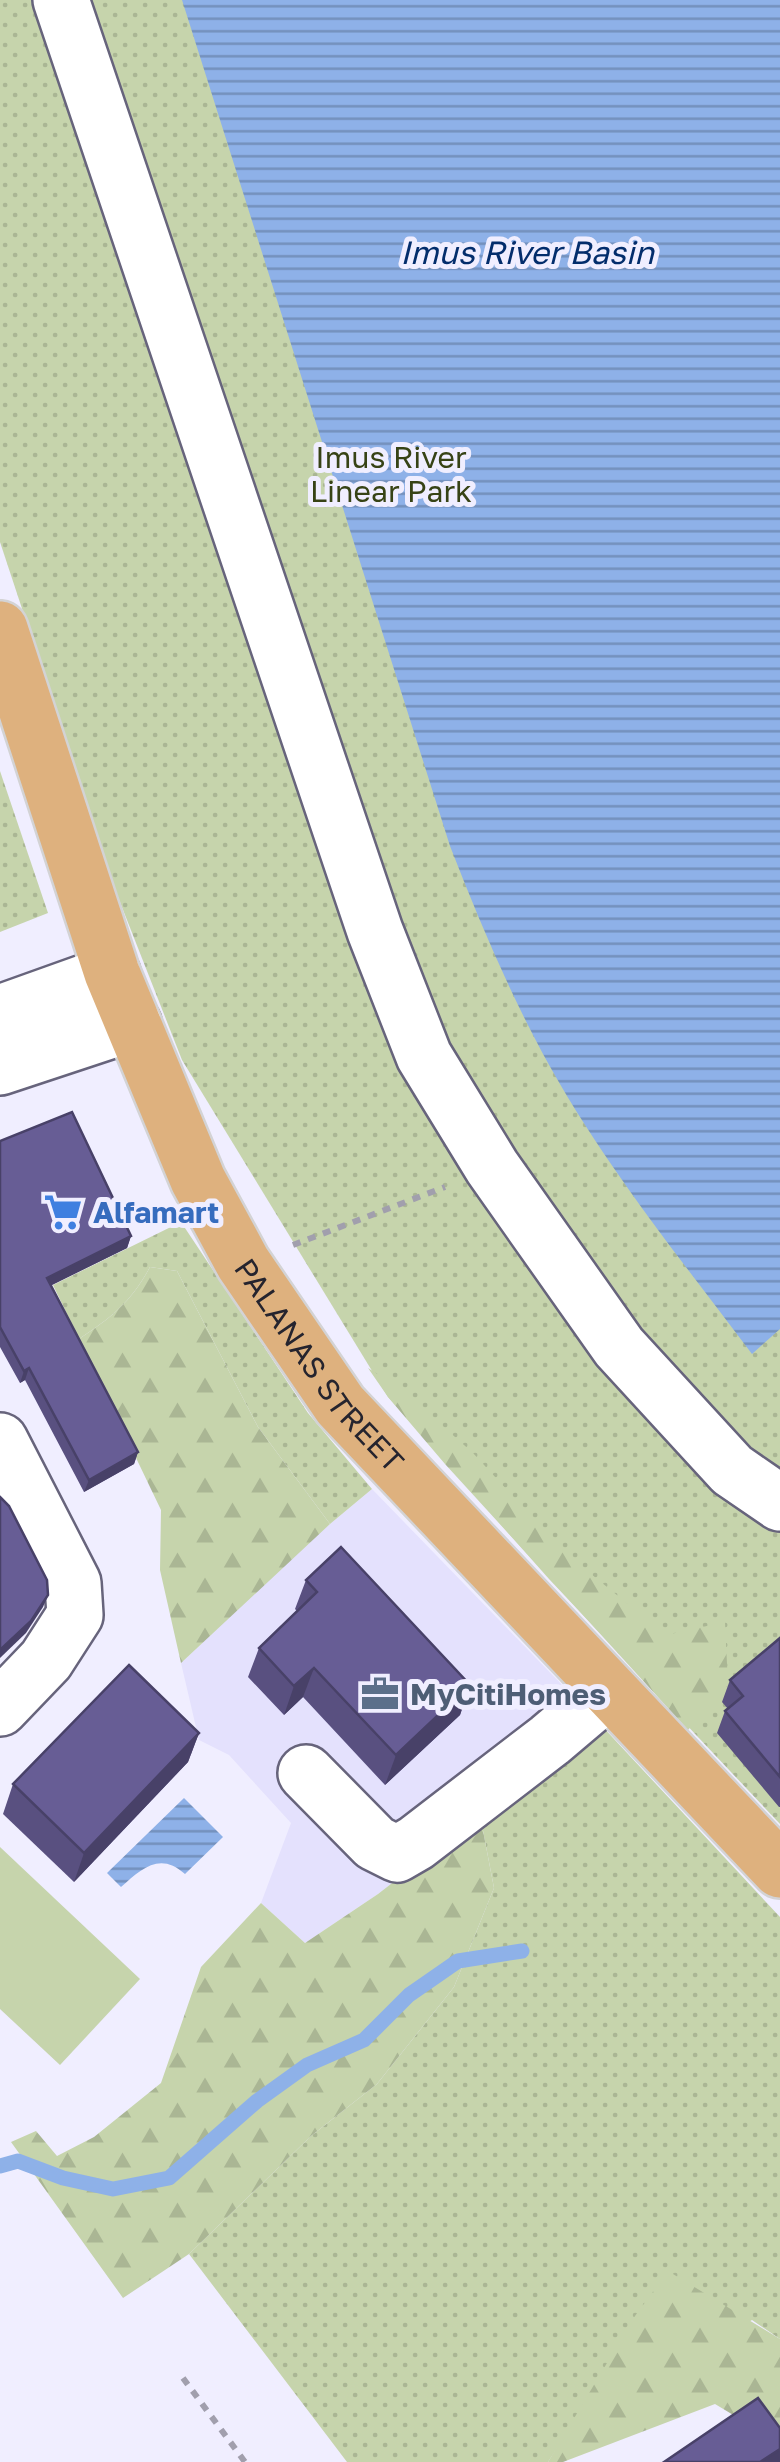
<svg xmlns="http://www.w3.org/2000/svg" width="780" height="2462" font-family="'Golos Text',sans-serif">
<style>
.built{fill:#e4e1fd}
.grass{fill:url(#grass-dots)}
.forest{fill:url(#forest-firs)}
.pitch{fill:#c6d4ac}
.water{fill:url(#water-rules)}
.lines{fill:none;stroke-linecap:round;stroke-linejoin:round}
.stream{stroke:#8eb1e8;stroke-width:15}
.minor-casing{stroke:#67647c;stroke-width:60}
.major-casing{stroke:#d3d3d5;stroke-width:60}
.path{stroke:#a19fad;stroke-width:6;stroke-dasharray:8 8;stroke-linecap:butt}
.minor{stroke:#fff;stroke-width:55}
.major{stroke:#deb17e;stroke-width:55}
.wall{fill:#595080}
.shaded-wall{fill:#484168}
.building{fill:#675d95;stroke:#484168;stroke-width:2.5}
.labels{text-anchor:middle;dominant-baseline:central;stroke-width:10;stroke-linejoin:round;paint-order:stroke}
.park-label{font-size:30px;fill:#374315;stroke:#f0eeff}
.shop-label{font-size:30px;font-weight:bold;fill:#366cbe;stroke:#f0eeff;text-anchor:start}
.street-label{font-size:30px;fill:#25242e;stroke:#f0eeff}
.service-label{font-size:30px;font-weight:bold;fill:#4e5e75;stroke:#f0eeff;text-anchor:start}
.water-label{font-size:32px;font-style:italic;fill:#032d6c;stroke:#f0eeff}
</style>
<defs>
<pattern id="grass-dots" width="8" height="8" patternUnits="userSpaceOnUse" patternTransform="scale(2.5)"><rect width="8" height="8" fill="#c6d4ac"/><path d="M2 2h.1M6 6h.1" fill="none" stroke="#aab694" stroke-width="1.8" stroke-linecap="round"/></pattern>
<pattern id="forest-firs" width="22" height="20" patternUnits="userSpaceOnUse" patternTransform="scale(2.5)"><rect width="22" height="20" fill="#c6d4ac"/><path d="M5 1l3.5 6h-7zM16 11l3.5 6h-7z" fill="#aab694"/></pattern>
<pattern id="water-rules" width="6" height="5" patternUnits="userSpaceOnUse" patternTransform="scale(2.5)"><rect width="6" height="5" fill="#8eb1e8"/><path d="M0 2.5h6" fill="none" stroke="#7490bc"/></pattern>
</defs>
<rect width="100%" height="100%" fill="#f0eeff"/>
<polygon class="built" points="372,1489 601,1725 378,1894 305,1943 261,1903 291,1823 229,1755 199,1740 181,1663 312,1539"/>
<g class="grass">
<polygon points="0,0 780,0 780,1824 549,1579 388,1397 182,1060 114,887 0,542"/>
<polygon points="0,771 48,913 0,932"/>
<path d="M181 1222 308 1413 372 1489 330 1524 258 1427 177 1271 150 1267C131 1302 112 1317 79 1339L53 1285Z"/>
<polygon points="601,1725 780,1917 780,2339 752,2320 567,2433 548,2462 347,2462 189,2254 311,2136 377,2084 454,1987 494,1888 480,1815"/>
</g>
<g class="forest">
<path d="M150 1267 177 1271 258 1427 330 1524 181 1663 160 1570 161 1510 79 1339C112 1317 131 1302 150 1267Z"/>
<polygon points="368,1368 401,1389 473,1453 564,1552 666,1635 725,1622 728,1685 688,1730 445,1464 388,1397"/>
<polygon points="480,1815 494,1888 454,1987 377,2084 311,2136 189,2254 123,2298 11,2142 36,2131 57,2156 94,2137 161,2083 201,1967 261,1903 305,1943 378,1894"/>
<polygon points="668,2271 780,2339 780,2443 715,2404 563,2462 548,2462 635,2316"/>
</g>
<polygon class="pitch" points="0,1847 140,1979 60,2065 0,2009"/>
<g class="water">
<path d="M182 0H780V1329L752 1354C679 1257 601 1161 543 1054 507 987 478 918 450 846Z"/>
<path d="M184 1798 223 1837 185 1874C160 1851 141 1869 121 1887L107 1873Z"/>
</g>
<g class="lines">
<polyline class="stream" points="0,2166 18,2161 63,2178 113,2189 169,2178 257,2101 307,2065 364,2040 409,1995 458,1961 522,1951"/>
<g class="minor-casing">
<g id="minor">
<polyline points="61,0 375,931 424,1056 492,1167 619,1347 732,1470 780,1503"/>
<polyline points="0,1013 112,973"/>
<polyline points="0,1067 133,1023"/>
<polyline points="0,1441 73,1583 75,1615 46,1660 0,1708"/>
<polyline points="306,1773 375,1843 397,1854 416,1843 550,1740 609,1690"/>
</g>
</g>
<g class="major-casing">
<g id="major">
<path id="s1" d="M0 629 112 973 198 1180 243 1263 340 1405 780 1870"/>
</g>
</g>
<g class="path">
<polyline points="293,1245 445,1187"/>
<polyline points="183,2378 245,2462"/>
</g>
<use href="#minor" class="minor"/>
<use href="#major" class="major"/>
</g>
<g class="wall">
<polygon points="0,1141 131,1236 127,1248 51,1285 138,1452 134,1464 84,1492 25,1380 20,1383 0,1347"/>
<polygon points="306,1580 470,1685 460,1715 385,1785 303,1697 284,1715 248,1677 259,1648 297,1611 295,1609"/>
<polygon points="780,1638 780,1807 779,1807 717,1733 725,1711 728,1709 722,1702 730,1680"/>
<polygon points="199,1733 188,1762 74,1882 3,1814 13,1784"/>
</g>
<g class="shaded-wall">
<polygon points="131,1236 127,1248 42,1290 47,1278"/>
<polygon points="29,1368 25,1380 20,1383 24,1371"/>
<polygon points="138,1452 134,1464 84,1492 89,1480"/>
<polygon points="48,1595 43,1607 26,1633 0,1658 0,1650"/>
<polygon points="314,1668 303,1697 284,1715 294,1686"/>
<polygon points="470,1685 460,1715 385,1785 396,1755"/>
<polygon points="199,1733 188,1762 74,1882 84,1853"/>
<polygon points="780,2449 780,2462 760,2462"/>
</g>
<g class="building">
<polygon points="72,1112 131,1236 47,1278 138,1452 89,1480 29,1368 24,1371 0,1327 0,1141"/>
<polygon points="0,1497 9,1506 47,1580 48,1595 31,1621 0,1650"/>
<polygon points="341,1547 470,1685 396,1755 314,1668 294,1686 259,1648 317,1592 306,1580"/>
<polygon points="780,1638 780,1777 725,1711 743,1696 730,1680"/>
<polygon points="129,1665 199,1733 84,1853 13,1784"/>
<polygon points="758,2398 780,2428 780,2449 760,2462 664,2462"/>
</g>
<defs>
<g id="supermarket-bare" transform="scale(3)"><path d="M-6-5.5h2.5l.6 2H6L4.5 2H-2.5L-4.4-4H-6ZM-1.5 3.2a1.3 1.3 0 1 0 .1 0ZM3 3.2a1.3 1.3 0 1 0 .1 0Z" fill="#3f7fe0" stroke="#f0eeff" stroke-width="2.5" paint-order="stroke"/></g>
<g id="office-bare" transform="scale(3)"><path d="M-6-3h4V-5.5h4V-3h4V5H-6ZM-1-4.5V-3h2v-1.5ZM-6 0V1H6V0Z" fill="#5c6f8a" stroke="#f0eeff" stroke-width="2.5" paint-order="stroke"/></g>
</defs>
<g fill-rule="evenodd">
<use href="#supermarket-bare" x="63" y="1212"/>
<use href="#office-bare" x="380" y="1694"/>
</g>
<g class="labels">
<g class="park-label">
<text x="391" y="457">Imus River<tspan x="391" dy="34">Linear Park</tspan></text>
</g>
<g class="shop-label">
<text x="93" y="1212">Alfamart</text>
</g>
<g class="street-label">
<text stroke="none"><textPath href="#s1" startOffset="808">PALANAS STREET</textPath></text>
</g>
<g class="service-label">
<text x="410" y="1694">MyCitiHomes</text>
</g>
<g class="water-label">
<text x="527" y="252">Imus River Basin</text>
</g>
</g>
</svg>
